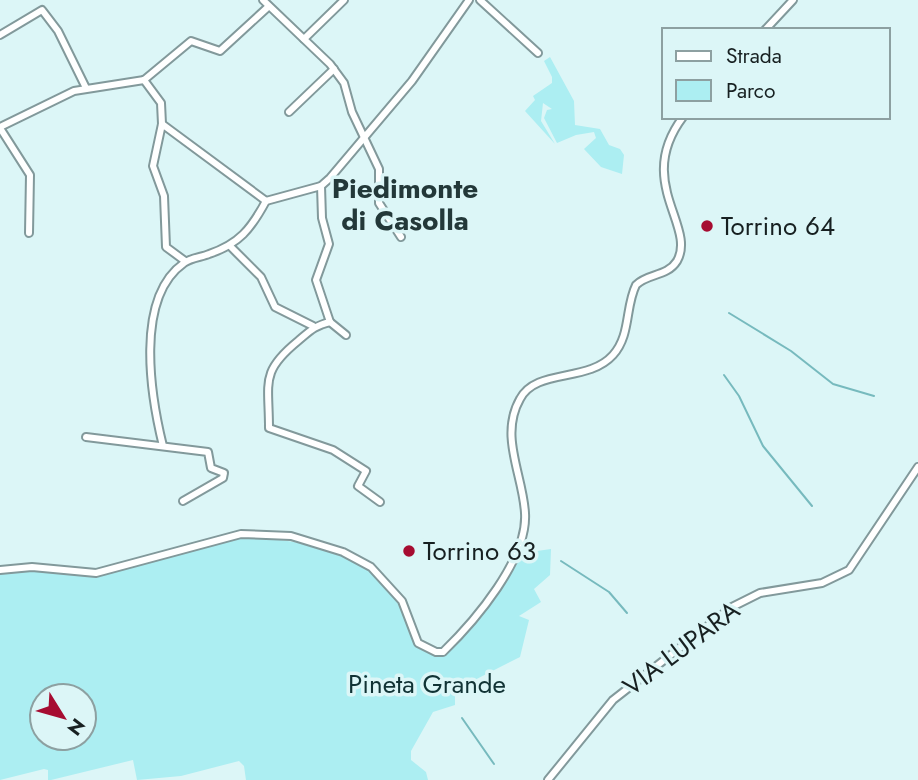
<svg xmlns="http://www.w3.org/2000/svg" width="918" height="780" font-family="Jost,sans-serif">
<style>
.green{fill:#aceef2;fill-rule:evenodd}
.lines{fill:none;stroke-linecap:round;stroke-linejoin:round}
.stream{stroke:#77babe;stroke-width:2}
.minor-casing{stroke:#82999b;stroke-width:10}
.minor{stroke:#fff;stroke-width:6}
.poi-dot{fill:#a60c31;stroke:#dcf6f7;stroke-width:2.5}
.labels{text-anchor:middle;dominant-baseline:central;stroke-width:7;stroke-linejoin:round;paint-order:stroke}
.poi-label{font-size:26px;fill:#172021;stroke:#dcf6f7;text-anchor:start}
.street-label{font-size:26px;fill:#172021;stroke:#dcf6f7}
.park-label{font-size:26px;fill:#113335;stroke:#dcf6f7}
.neighbourhood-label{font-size:28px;font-weight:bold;fill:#233839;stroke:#dcf6f7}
</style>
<rect width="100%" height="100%" fill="#dcf6f7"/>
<g class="green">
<polygon points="550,57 574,101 575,125 600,129 609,145 620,149 624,155 622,174 601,167 584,149 596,138 594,132 576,135 557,143 544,118 547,110 552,109 543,103 541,121 555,144 525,111 535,100 533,96 552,83 552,77 544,61"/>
<path d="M236 537C295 539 358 547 396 597 408 612 406 632 416 647L438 657 443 656 510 576 523 553 551 549 550 575 534 589 541 602 519 616 529 620 520 657 455 690V705L433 712 411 751V760L426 772 428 780H246L244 766 239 761 181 776 137 780 133 760 51 780H48V770L44 769 0 780V573L34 570 94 577ZM42 696H84V738H42Z"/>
</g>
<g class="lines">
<g class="stream">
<polyline points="729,313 791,351 833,384 874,396"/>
<polyline points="724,375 739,396 763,446 812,506"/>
<polyline points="561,561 609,592 627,613"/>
<polyline points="462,718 494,764"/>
</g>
<g class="minor-casing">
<g id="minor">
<polyline points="263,0 330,64 344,83 352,112 379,169 379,203 401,237"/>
<polyline points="480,0 538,53"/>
<polyline points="765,30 793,0"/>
<polyline points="0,35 42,10 58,31 86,88"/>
<polyline points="304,39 344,0"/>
<polyline points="144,80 161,103 162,124 153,166 164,196 166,247 185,261"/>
<polyline points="144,80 191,41 220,51 268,7"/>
<polyline points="289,112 334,69"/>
<polyline points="162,124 266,201"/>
<polyline points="0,127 74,91 144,80"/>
<polyline points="0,128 30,175 29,233"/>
<polyline points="321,186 322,218 329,244 316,280 330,322"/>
<polyline points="266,201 321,186 330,178 412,81 469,0"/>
<polyline points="231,247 261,277 275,307 313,326"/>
<path d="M330 322C314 326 310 331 298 341 260 372 269 382 269 428L333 450 366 471 358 486 380 502"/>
<polyline points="330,322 346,335"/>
<polyline points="86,437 208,452 211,468 224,473 223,478 183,501"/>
<path d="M163 446C151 397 134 298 184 263 190 258 202 257 209 254 239 244 251 229 266 201"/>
<path d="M0 570 32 567 96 573 241 534 291 536 343 552 371 567 402 601 418 643 436 652H443C475 621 528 559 525 513 523 475 499 436 520 399 536 368 588 383 613 355 631 335 625 307 636 285 648 273 667 277 677 261 697 226 634 182 683 117"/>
<polyline points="548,780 613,700 732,607 760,593 822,583 849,570 918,467"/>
</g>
</g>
<use href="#minor" class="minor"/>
</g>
<g class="poi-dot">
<circle cx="707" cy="226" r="7"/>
<circle cx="409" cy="551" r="7"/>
</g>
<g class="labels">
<g class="poi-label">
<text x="721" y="226">Torrino 64</text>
<text x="423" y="551">Torrino 63</text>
</g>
<g class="street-label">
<text transform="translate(681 648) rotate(-37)">VIA LUPARA</text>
</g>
<g class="park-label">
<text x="427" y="684">Pineta Grande</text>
</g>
<g class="neighbourhood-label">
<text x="405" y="188">Piedimonte<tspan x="405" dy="32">di Casolla</tspan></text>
</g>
</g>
<rect x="662" y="28" width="228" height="91" fill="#dcf6f7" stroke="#8da0a1" stroke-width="2"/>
<rect x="676" y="51" width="35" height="10" fill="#ffffff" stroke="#8da0a1" stroke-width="2"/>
<text x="726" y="63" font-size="21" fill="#172021">Strada</text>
<rect x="676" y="80" width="35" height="21" fill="#aceef2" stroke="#8da0a1" stroke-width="2"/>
<text x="726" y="98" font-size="21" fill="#172021">Parco</text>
<g transform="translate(63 717) rotate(127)"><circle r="33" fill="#dcf6f7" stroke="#8da0a1" stroke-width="2"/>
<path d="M0-5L12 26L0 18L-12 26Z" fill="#a60c31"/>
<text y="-10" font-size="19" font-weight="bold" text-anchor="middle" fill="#172021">N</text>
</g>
</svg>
